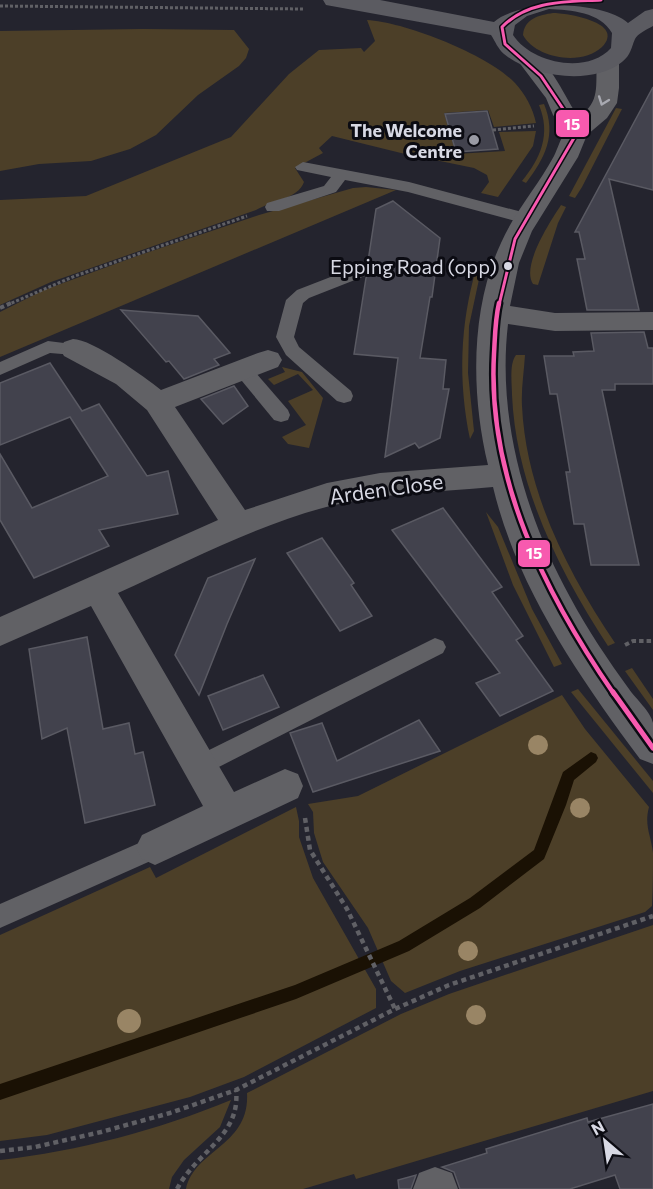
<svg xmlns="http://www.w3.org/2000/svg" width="653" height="1189" font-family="Commissioner,sans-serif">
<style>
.green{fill:#4c3f28}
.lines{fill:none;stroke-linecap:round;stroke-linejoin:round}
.stream{fill:#1a1104;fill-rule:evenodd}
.building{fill:#42424d;stroke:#5a5a63;stroke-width:1.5}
.path-far2{stroke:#606065;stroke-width:3;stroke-dasharray:3 2;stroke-linecap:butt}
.path-far1{stroke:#606065;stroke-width:4;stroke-dasharray:4.5 3;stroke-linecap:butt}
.path{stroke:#606065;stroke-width:4.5;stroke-dasharray:5 4;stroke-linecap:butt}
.lane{fill:#616165;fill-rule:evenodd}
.street{fill:#616165;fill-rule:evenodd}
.secondary{fill:#5b5b61;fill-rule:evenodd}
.bus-1-far2-casing{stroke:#0b0b12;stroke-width:6}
.bus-1-far1-casing{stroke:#0b0b12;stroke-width:9}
.bus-1-casing{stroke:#0b0b12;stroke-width:10}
.bus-1-far2{stroke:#f75aaf;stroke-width:3}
.bus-1-far1{stroke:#f75aaf;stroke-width:4.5}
.bus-1{stroke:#f75aaf;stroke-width:5}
.tree{fill:#998565}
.oneway{stroke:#a8a9b1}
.poi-dot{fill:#999aa4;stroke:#0b0b12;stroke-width:2}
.bus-dot{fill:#d8d9e4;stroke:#0b0b12;stroke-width:2}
.labels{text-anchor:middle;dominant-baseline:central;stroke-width:6;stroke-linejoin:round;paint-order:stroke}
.far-poi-label{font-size:18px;font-weight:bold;fill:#d8d9e4;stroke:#0b0b12;text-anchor:end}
.bus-label{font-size:20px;fill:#d8d9e4;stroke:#0b0b12;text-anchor:end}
.street-label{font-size:21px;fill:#d8d9e4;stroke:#0b0b12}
.line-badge{stroke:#0b0b12;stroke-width:2}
.badge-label{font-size:16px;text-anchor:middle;font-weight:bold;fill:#fff}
</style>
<rect width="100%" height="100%" fill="#24242e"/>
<g class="green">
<path d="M553 13C566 13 626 22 602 47 582 66 536 59 523 35 524 19 539 15 553 13Z"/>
<path d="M367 20C405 22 489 55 515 83 525 94 533 108 536 123L494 127 488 110 444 113 456 154 505 151 499 132 536 131 533 146 498 197 481 193 489 182 487 175 474 168 401 153 332 136 319 148 323 153 295 168 304 182C298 199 271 201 256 210L51 282 0 305V200L86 196 231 137 289 74 319 50 361 48 364 52 375 41Z"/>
<polygon points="143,29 234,30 249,49 246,58 239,66 198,95 156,135 130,149 91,161 39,164 0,171 0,31"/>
<path d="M544 104C557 135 545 158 526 183L522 181C541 158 551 134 539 105Z"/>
<polygon points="616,108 622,109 582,187 575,198 569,196"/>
<polygon points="366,187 396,190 0,357 0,312 44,290 137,256 259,215 353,188"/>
<path d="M561 205 566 207 558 223 538 285 533 284C521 266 550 222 561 205Z"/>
<path d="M476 269 481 270 469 326 468 373 474 431 470 439C458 381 460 325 476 269Z"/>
<path d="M516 355H525C524 372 521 389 522 406 526 492 568 573 615 643L608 646C559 571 516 486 512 395 512 384 509 364 516 355Z"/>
<polygon points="282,367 302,372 323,398 309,448 288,444 282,437 306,425 288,401 313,390 298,374 274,385 268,379 285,372"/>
<polygon points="486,512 498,527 532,609 562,664 554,667 513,585"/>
<polygon points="632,668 653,699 653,710 625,671"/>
<polygon points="578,689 653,781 653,793 571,692"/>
<path d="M562 695 585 729 649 807C644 826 651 835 653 853 653 869 653 890 652 906L645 912 460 971 405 993 391 981 368 928 323 862 314 833 313 812 308 804 358 796Z"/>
<polygon points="296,807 299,821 299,837 313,878 376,989 376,1008 244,1077 190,1097 47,1135 0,1141 0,935 150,867 156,878"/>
<path d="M653 925V1091L356 1179 354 1174 303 1189H186C195 1149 250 1146 247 1093L401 1014 449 994Z"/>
<path d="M231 1100 220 1127 184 1160 172 1177 169 1189H0V1160C79 1151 158 1130 231 1100Z"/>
</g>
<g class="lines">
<polygon class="stream" points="591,752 596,754 598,758 596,762 574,780 566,805 544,859 480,908 409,951 296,999 0,1100 0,1084 295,985 399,941 470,898 534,850 563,772"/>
</g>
<g class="building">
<polygon points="653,87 653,190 609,179 639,310 587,310 577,259 585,259 579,232 575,232"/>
<polygon points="487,111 498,149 456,152 445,114"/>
<polygon points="393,201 440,238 432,297 430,297 420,358 446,360 443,389 449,389 440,438 419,448 415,443 385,457 398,358 354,354 366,278 369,273 367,268 376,209"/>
<polygon points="121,310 198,316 230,353 214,359 219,365 184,379 169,361 166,362"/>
<polygon points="644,332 648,348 653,348 653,384 615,384 615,390 602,390 639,565 591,565 584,524 574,524 566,472 570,472 557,394 550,394 544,356 574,356 573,352 594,351 591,333"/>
<polygon points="50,363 82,411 99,404 147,476 168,471 178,514 99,530 109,546 34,578 0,520 0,454 32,508 108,476 70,417 0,445 0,383"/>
<polygon points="234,386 248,406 223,424 201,399"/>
<polygon points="443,508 502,587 492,592 523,636 516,640 553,691 500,716 476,683 500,673 392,530"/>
<polygon points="322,538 354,583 351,585 372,616 340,631 287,553"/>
<polygon points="255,559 227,624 199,695 175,655 208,578"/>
<polygon points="87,637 103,729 129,723 135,754 143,752 155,805 85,823 67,728 42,739 29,649"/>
<polygon points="263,675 279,707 223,730 208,696"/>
<polygon points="419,720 440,751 313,792 290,733 322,723 337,761"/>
<polygon points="653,1104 653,1189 620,1189 615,1175 570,1189 460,1189 454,1172 442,1167 487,1153 486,1149 587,1118 588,1122"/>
<polygon points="416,1175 411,1189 399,1189 398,1180"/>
</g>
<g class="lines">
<g class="path-far2">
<polyline points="0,6 305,9"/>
<polyline points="493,130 534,126"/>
<polyline points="7,305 75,276 247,216"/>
</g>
<g class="path-far1">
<polyline points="0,308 11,303"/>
<polyline points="625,645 633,641 653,641"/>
</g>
<g class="path">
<polyline points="305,818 310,850 347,909 395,1009"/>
<polyline points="0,1151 35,1147 101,1132 170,1113 236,1090 395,1009 449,985 653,916"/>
<path d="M177 1189C197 1151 241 1136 236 1090"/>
</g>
<g class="lane">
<polygon points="303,162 409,182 533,215 535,219 533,223 527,224 408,192 345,180 336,192 279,211 267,211 265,207 267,203 324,186 331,177 297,170 295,167"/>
<polygon points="359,266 365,268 367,272 365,276 309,298 303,303 294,337 299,347 351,391 353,396 351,401 344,403 337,401 286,355 276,337 286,300 297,290"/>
<polygon points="48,341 80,345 83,349 80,353 74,355 50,353 0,375 0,362"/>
<polygon points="243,364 249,365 288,410 290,415 288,420 281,422 274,420 237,375 234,370 237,365"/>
<polygon points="435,638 443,641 446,647 443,653 207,773 199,776 191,773 187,766 191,759"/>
<polygon points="155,836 164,839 167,847 164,855 0,928 0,904"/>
</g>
<g class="street">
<path d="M529 54C552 60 565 100 579 117 601 101 595 86 597 62L600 57 608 55 616 57 619 62V88L617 103 607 118 587 135 578 157 532 231 519 263 510 306 555 313 653 312V330L555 331 508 324C497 418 525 515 570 597 587 629 608 660 629 689 636 699 651 712 653 723 653 736 653 751 653 764L640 759C580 678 517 588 493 487 439 492 383 493 330 506 256 525 187 562 118 593L234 792 285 769 298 774 303 786 298 798 168 859 155 865 142 859 136 847 142 835 203 806 91 606 0 646V617L218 520 147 410 116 384 64 356 60 349 64 342C67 341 70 340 73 339 92 339 145 377 161 390L258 353 268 350 278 353 282 360 278 367 175 407 245 510 327 483 380 473 488 465C471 395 470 309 501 243 515 211 538 186 554 156 558 148 560 139 566 131L553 115 546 98 518 61 521 56Z"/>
<polygon points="435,1167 452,1173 458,1189 413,1189 419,1173"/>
</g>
<path class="secondary" d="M323 0H380L494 22C517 0 602 0 628 23L645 11 653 9V26C648 29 637 34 635 39 631 48 631 55 622 62 592 86 532 77 504 54 498 49 495 41 491 35L326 5ZM549 9C571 10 600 12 612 33L611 48C587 75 531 63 513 35L515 25 527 16Z"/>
<g class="bus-1-far2-casing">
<path id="bus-1-far2" d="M499 305 515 239 578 131 541 76 505 44 502 27C528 0 566 2 601 0"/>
</g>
<g class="bus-1-far1-casing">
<path id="bus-1-far1" d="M499 303C495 320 495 337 494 354 487 478 545 594 614 694"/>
</g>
<g class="bus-1-casing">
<polyline id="bus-1" points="613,692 653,748"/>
</g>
<use href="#bus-1-far2" class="bus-1-far2"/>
<use href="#bus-1-far1" class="bus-1-far1"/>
<use href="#bus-1" class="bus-1"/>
</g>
<g class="tree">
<circle cx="538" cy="745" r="10"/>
<circle cx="580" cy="808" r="10"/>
<circle cx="468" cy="951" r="10"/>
<circle cx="476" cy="1015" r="10"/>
<circle cx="129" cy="1021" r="12"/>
</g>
<defs><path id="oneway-chevron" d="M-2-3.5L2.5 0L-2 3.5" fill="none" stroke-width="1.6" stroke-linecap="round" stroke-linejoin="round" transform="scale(1.5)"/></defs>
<use class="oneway" href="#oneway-chevron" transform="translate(603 101) rotate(110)"/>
<circle class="poi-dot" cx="474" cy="140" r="6"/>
<circle class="bus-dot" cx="508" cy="266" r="5"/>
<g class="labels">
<g class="far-poi-label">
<text x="462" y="130">The Welcome<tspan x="462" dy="21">Centre</tspan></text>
</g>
<g class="bus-label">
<text x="497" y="266">Epping Road (opp)</text>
</g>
<g class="street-label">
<text transform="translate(386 488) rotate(-8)">Arden Close</text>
</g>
</g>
<g class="line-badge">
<rect x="555" y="109" width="35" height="29" rx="6" fill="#f75aaf"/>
<rect x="517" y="539" width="34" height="29" rx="6" fill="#f75aaf"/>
</g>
<g class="badge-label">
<text x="572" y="130">15</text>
<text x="534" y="559">15</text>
</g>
<g transform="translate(605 1141) rotate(331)" stroke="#0b0b12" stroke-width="4.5" paint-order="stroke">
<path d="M0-4.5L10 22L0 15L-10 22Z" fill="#d8d9e4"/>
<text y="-9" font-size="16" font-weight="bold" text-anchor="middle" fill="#d8d9e4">N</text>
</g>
</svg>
